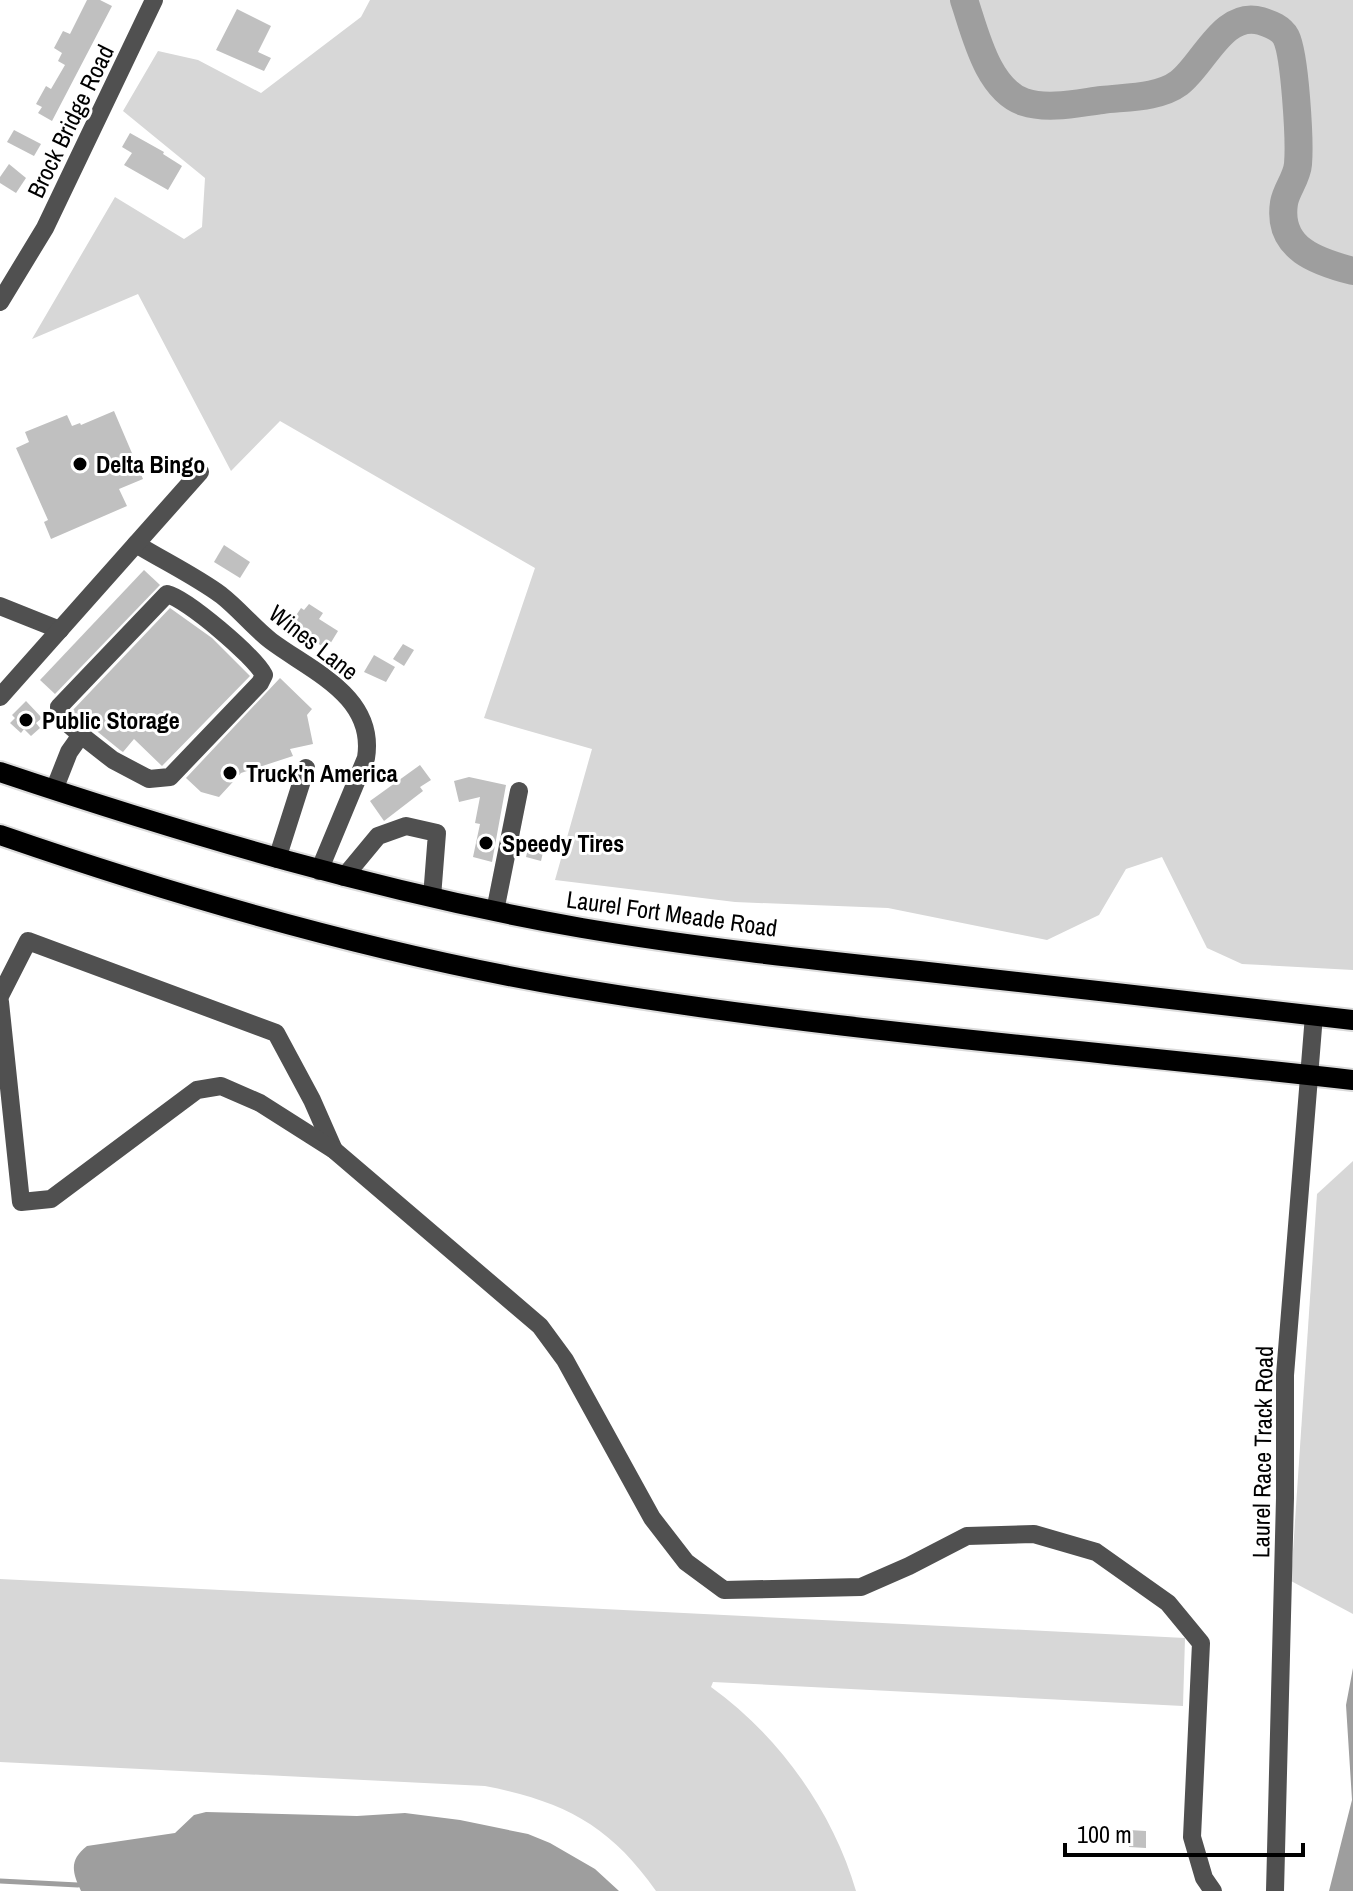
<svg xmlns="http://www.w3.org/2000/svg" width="1353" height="1891" font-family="'Archivo Narrow',sans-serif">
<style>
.green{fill:#d7d7d7}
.water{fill:#9e9e9e}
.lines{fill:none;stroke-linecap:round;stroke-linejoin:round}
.stream{stroke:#9e9e9e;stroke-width:5}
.river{stroke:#9e9e9e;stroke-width:28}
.building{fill:#c0c0c0}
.major-casing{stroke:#dbdbdb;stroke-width:24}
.minor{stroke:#505050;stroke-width:18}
.major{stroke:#000;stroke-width:20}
.poi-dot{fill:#000;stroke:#fff;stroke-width:3}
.labels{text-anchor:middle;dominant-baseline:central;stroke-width:6;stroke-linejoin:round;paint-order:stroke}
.street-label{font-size:24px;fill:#000;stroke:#fff}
.poi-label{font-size:24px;font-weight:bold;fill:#000;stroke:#fff;text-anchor:start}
</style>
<rect width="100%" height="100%" fill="#fff"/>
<g class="green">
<polygon points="370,0 1353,0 1353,970 1242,964 1207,948 1162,857 1126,869 1099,915 1047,940 888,908 735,902 555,880 592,749 484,718 535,568 280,421 231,471 138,294 32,339 115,197 184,239 202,227 205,178 123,111 158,51 198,60 261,93 361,17"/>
<polygon points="1353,1161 1353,1614 1291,1581 1317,1194"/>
<path d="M0 1579 1185 1638 1183 1706 713 1682 711 1687C778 1735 833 1811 856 1891H656C610 1825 563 1801 485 1786L0 1762Z"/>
</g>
<g class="water">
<polygon points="1353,1668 1353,1891 1329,1891 1352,1800 1346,1705"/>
<path d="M206 1812 357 1816 405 1813 460 1820 528 1834 550 1843 595 1869 619 1891H81C72 1872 69 1860 87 1846L175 1833 194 1815Z"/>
</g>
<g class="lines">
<polyline class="stream" points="0,1881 78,1885"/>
<path class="river" d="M964 0C975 32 987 89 1024 102 1048 110 1078 103 1102 100 1126 97 1159 98 1179 83 1204 64 1223 10 1261 21 1271 24 1281 28 1286 37 1295 55 1300 141 1298 164 1297 178 1286 190 1284 203 1277 249 1318 262 1353 271"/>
</g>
<g class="building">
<polygon points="87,0 100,0 112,6 52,121 38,113 42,107 36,104 46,86 51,89 65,65 58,61 62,53 54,48 63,31 70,34"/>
<polygon points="237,9 271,26 258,52 271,58 264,71 216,50"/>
<polygon points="14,130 41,144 34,156 7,142"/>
<polygon points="130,133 164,152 163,154 182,166 168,190 124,165 132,153 122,147"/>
<polygon points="9,164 26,178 16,193 0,183 0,177"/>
<polygon points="114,411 143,479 119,489 127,506 51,539 44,522 48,520 16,448 29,442 25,432 67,415 72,426 80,423 81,425"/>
<polygon points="224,545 250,562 240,578 214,562"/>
<polygon points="144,570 160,585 55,694 40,680"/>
<polygon points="309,604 323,613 319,619 338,631 327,649 289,626 301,608 304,610"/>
<polygon points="170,608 212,638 250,676 162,766 134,739 123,752 120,750 72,711"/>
<polygon points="403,644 414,650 404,666 393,659"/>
<polygon points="374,655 395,667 386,682 364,672"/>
<polygon points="280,678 312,709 307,715 313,744 290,749 293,756 241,773 219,797 201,792 186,778"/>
<polygon points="26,701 42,718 36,723 40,728 31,736 24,729 21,733 10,723 15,718 12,715"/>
<polygon points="420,765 431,780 420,787 423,791 384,821 370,801"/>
<polygon points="469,777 506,785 492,862 473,857 480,824 475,823 480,797 459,802 454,781"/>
<polygon points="529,844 544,848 541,861 526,857"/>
<polygon points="1129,1830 1146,1831 1146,1848 1129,1847"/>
</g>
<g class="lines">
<g class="major-casing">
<g id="major">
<path d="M0 772C191 836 383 893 582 928 694 947 806 959 919 971 1064 987 1208 1003 1353 1020"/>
<path d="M0 835C185 899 375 954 569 987 828 1031 1092 1050 1353 1080"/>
</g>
</g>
<g class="minor">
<polyline points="0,302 45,228 154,0"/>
<path d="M136 544C164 561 195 576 221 595 239 609 253 627 271 641 311 671 376 696 366 758L319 871"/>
<polyline points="0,606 60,630"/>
<polyline points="0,697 200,472"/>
<path d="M54 790 69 752 81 735 113 760 149 779 170 777 260 683 264 675C254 656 187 599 167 594L59 707 61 718 81 735"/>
<polyline points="277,859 306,768"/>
<polyline points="344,877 378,836 406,826 437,833 432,897"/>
<polyline points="495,911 519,791"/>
<polyline points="0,996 28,941 276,1033 312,1100 334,1150"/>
<polyline points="0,1002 21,1202 51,1199 197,1090 221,1086 260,1103 334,1150 540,1326 565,1360 652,1518 686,1562 724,1590 861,1587 909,1566 967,1536 1034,1534 1096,1552 1168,1603 1201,1643 1192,1837 1204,1878 1213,1891"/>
<polyline points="1275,1891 1285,1498 1285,1375 1314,1015"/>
</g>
<use href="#major" class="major"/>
</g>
<g class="poi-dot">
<circle cx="80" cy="464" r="8"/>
<circle cx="26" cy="720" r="8"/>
<circle cx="230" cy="773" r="8"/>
<circle cx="486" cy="843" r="8"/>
</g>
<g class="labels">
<g class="street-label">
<text transform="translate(70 121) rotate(-64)">Brock Bridge Road</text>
<text transform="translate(314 642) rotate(38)">Wines Lane</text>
<text transform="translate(672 913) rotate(8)">Laurel Fort Meade Road</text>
<text transform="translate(1262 1452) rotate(-89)">Laurel Race Track Road</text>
</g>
<g class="poi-label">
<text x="96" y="464">Delta Bingo</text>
<text x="42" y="720">Public Storage</text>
<text x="246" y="773">Truck'n America</text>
<text x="502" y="843">Speedy Tires</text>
</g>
</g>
<path d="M1065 1843v12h238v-12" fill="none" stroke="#000000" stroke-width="4"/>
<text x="1077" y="1843" font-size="24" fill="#000000" stroke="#ffffff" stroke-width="6" paint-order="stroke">100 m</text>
</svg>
